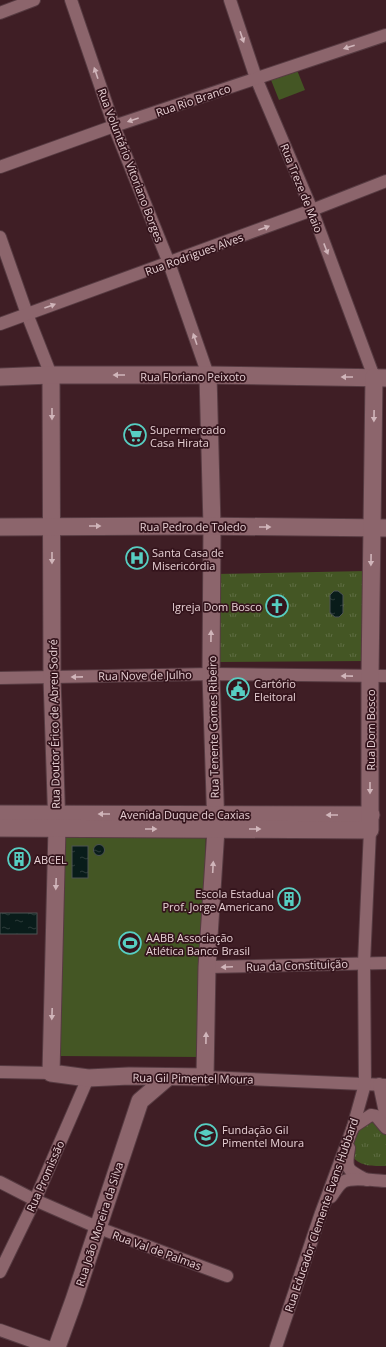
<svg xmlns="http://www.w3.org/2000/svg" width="386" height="1347" font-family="'Open Sans',sans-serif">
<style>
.grass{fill:#445624}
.park{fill:url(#park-tufts)}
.water{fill:url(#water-ripples);stroke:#4c5252}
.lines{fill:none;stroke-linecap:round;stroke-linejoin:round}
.minor-casing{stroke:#573b42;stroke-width:14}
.secondary-casing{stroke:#573b42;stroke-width:19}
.minor{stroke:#8c656c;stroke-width:12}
.secondary{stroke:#8c656c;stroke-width:17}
.oneway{fill:#d0b5ba}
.labels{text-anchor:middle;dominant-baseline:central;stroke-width:3.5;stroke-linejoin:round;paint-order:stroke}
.street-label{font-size:11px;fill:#e7d0d4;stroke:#34141c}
.poi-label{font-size:11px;fill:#e7d0d4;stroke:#34141c;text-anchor:start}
</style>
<defs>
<pattern id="park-tufts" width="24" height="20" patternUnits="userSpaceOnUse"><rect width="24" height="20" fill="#445624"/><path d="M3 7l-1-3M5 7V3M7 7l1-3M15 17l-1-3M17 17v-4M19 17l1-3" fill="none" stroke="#5f6d43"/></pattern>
<pattern id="water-ripples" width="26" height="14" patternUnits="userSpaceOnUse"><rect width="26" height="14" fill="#091c1a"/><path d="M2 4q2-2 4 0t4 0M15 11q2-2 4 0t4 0" fill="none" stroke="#2d3c3a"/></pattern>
</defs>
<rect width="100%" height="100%" fill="#3f1e25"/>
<g class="grass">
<polygon points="297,70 305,90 279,100 271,80"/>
<polygon points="59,829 206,830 199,1057 57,1056"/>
</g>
<g class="park">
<polygon points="367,571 366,661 215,662 215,574"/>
<path d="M375 1118 386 1133V1166C372 1166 358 1167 350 1153L355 1129Z"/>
</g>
<g class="water">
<polygon points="334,591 338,591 343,595 343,613 339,617 335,617 330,613 330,595"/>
<circle cx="99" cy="850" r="5.5"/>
<rect x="72" y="846" width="16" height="32"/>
<rect x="0" y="913" width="37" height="21"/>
</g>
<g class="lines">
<g class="minor-casing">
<g id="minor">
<polyline points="71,0 114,126 169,263 208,375"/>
<polyline points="230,0 256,78 312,210 374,377"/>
<polyline points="0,13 34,0"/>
<polyline points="0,167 114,126 386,35"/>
<polyline points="0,237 27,314 51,375"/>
<polyline points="0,324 312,210 386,181"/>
<polyline points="0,678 211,674 386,676"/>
<polyline points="207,967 386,963"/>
<polyline points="0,1072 51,1073"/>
<polyline points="205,1077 386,1085"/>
<polyline points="379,1084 386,1117"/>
<polyline points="352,1130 353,1127 371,1115 376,1116 386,1128"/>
<path d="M349 1148C345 1171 348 1170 367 1180"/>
<polyline points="0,1182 35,1200 99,1228 227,1276"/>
<path d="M331 1197C335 1192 338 1185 343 1182 352 1176 376 1181 386 1181"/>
<polyline points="0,1272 35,1200 88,1078"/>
<polyline points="0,1330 48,1347"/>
<polyline points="276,1347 321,1213 353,1127 365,1084 364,963 370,830"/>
</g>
</g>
<g class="secondary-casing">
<g id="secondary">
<polyline points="51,375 52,678 57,828 51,1073 88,1078 129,1076 205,1077 207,967 216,829 211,674 212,526 208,375"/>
<polyline points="0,377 51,375 208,375 386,378"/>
<polyline points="0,527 196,526 386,528"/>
<polyline points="0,814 371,815"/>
<polyline points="0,828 370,830 370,676 374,377"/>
<polyline points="57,1347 74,1300 140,1101 168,1077"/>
</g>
</g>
<use href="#minor" class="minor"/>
<use href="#secondary" class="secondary"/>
</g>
<defs><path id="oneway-solid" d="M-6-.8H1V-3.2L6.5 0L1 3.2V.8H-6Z"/></defs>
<g class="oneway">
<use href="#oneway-solid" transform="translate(242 37) rotate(71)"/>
<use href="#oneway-solid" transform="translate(349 47) rotate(162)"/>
<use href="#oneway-solid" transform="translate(96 73) rotate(-109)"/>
<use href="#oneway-solid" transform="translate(133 120) rotate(161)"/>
<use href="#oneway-solid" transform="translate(264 228) rotate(-20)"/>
<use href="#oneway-solid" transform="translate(326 249) rotate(69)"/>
<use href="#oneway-solid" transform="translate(50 306) rotate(-20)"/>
<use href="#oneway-solid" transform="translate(195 339) rotate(-109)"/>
<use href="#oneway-solid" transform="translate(119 375) rotate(180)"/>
<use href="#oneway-solid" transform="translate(347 377) rotate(-180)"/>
<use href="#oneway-solid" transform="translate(52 414) rotate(90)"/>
<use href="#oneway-solid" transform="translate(374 416) rotate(91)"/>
<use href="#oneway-solid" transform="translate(95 526)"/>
<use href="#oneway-solid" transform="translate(265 527)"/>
<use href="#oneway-solid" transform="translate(52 558) rotate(90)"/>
<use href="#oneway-solid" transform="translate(371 560) rotate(91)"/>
<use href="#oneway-solid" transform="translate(211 636) rotate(-89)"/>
<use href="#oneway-solid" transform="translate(347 676) rotate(-179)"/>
<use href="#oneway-solid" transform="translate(77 677) rotate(179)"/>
<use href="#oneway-solid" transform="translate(370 788) rotate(90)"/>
<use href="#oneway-solid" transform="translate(104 814) rotate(-180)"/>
<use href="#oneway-solid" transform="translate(332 815) rotate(-180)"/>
<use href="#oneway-solid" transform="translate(151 829)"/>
<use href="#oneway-solid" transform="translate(255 829)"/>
<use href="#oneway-solid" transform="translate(213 867) rotate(-87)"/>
<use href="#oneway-solid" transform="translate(56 884) rotate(92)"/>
<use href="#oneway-solid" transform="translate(227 967) rotate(178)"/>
<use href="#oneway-solid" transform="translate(52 1014) rotate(92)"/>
<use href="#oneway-solid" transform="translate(206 1038) rotate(-89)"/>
</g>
<defs>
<g id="supermarket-ring" transform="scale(1.15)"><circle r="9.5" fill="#34141c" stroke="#57cec2" stroke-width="1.5"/><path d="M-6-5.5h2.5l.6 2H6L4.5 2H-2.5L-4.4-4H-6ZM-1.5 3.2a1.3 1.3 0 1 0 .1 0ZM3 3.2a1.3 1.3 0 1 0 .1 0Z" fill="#57cec2"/></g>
<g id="hospital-ring" transform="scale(1.15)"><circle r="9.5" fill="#34141c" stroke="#57cec2" stroke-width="1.5"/><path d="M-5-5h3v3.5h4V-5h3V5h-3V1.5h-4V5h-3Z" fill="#57cec2"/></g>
<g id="church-ring" transform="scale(1.15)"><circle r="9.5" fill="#34141c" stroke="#57cec2" stroke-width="1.5"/><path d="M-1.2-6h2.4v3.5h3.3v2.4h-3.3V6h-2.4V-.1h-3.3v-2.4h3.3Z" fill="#57cec2"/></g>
<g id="civic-ring" transform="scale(1.15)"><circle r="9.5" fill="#34141c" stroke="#57cec2" stroke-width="1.5"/><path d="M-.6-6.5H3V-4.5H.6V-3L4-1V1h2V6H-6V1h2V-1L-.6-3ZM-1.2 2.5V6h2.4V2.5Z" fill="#57cec2"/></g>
<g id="building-ring" transform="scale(1.15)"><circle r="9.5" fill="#34141c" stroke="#57cec2" stroke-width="1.5"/><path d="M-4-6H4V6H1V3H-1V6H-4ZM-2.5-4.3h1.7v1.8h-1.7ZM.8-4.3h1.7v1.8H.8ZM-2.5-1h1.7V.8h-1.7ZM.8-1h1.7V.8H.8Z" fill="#57cec2"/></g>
<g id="stadium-ring" transform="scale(1.15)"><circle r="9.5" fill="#34141c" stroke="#57cec2" stroke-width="1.5"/><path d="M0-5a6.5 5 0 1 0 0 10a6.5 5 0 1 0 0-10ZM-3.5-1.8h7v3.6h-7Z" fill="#57cec2"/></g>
<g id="school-ring" transform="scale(1.15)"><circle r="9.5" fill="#34141c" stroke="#57cec2" stroke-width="1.5"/><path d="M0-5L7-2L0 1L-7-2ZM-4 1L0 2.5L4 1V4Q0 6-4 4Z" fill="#57cec2"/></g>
</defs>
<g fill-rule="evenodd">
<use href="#supermarket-ring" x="135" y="435"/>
<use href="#hospital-ring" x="137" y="558"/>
<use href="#church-ring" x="277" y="606"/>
<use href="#civic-ring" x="238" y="689"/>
<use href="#building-ring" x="19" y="859"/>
<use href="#building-ring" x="289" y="899"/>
<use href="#stadium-ring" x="130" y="943"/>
<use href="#school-ring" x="206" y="1135"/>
</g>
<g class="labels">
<g class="street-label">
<text transform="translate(193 100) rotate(-19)">Rua Rio Branco</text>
<text transform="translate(131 165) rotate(69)">Rua Voluntário Vitoriano Borges</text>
<text transform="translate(302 188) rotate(68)">Rua Treze de Maio</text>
<text transform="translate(194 254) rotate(-20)">Rua Rodrigues Alves</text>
<text x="193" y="376">Rua Floriano Peixoto</text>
<text x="193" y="526">Rua Pedro de Toledo</text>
<text transform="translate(145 675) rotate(-1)">Rua Nove de Julho</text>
<text transform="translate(54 724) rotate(-91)">Rua Doutor Érico de Abreu Sodré</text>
<text transform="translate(213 727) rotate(-91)">Rua Tenente Gomes Ribeiro</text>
<text transform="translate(370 730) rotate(-90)">Rua Dom Bosco</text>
<text x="185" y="814">Avenida Duque de Caxias</text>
<text transform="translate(297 965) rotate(-2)">Rua da Constituição</text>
<text transform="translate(193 1078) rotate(1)">Rua Gil Pimentel Moura</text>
<text transform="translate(45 1176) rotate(-66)">Rua Promissão</text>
<text transform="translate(321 1215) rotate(-71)">Rua Educador Clemente Evans Hubbard</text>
<text transform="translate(99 1224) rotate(-72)">Rua João Moreira da Silva</text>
<text transform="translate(157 1250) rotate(20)">Rua Val de Palmas</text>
</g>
<g class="poi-label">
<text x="150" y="429">Supermercado<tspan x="150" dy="13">Casa Hirata</tspan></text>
<text x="152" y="552">Santa Casa de<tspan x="152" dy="13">Misericórdia</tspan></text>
<text x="262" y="606" text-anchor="end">Igreja Dom Bosco</text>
<text x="254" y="683">Cartório<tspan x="254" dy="13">Eleitoral</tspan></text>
<text x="34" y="859">ABCEL</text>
<text x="274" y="893" text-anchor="end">Escola Estadual<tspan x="274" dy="13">Prof. Jorge Americano</tspan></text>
<text x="146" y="937">AABB Associação<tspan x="146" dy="13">Atlética Banco Brasil</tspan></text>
<text x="222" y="1129">Fundação Gil<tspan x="222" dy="13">Pimentel Moura</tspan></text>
</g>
</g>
</svg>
